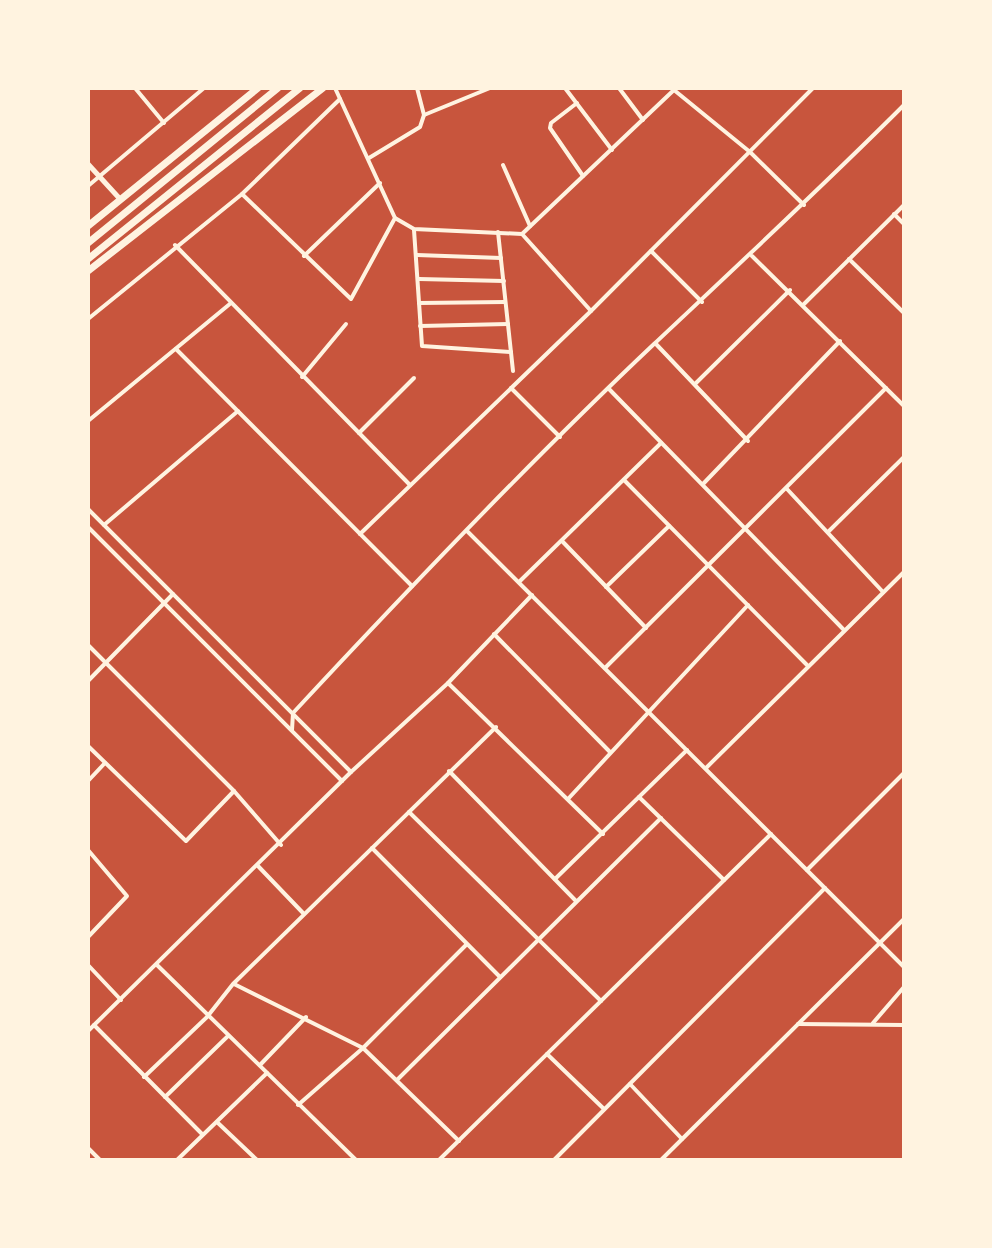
<svg xmlns="http://www.w3.org/2000/svg" width="992" height="1248" font-family="'Open Sans',sans-serif">
<style>
.lines{fill:none;stroke-linecap:round;stroke-linejoin:round}
.minor{stroke:#fff3e0;stroke-width:4}
.tertiary{stroke:#fff3e0;stroke-width:5}
.trunk{stroke:#fff3e0;stroke-width:7}
</style>
<rect width="100%" height="100%" fill="#c8553d"/>
<g class="lines">
<g class="minor">
<polyline points="135,88 164,123"/>
<polyline points="335,88 395,218 414,229 522,234 591,311"/>
<polyline points="565,88 612,150"/>
<polyline points="619,88 643,120"/>
<polyline points="674,90 750,152 804,205"/>
<polyline points="577,103 551,123 550,128 583,176"/>
<polyline points="424,115 490,88"/>
<polyline points="369,158 420,127 424,115 417,88"/>
<polyline points="503,165 530,226"/>
<polyline points="88,186 204,88"/>
<polyline points="242,194 351,299 395,218"/>
<polyline points="894,214 904,224"/>
<polyline points="414,230 422,346 511,352"/>
<polyline points="498,232 513,371"/>
<polyline points="522,234 676,88"/>
<polyline points="175,245 410,485"/>
<polyline points="651,251 702,302"/>
<polyline points="417,255 501,258"/>
<polyline points="304,256 380,183"/>
<polyline points="752,256 904,406"/>
<polyline points="849,259 904,313"/>
<polyline points="419,279 504,281"/>
<polyline points="419,303 505,302"/>
<polyline points="804,304 904,205"/>
<polyline points="88,319 242,194 340,99"/>
<polyline points="420,326 508,324"/>
<polyline points="656,344 748,441"/>
<polyline points="176,349 412,586"/>
<polyline points="302,377 346,324"/>
<polyline points="696,383 790,290"/>
<polyline points="511,388 560,437"/>
<polyline points="609,389 843,629"/>
<polyline points="88,421 231,303"/>
<polyline points="359,433 414,378"/>
<polyline points="624,480 807,665"/>
<polyline points="703,484 840,341"/>
<polyline points="787,489 883,592"/>
<polyline points="88,509 351,772"/>
<polyline points="104,525 238,411"/>
<polyline points="88,527 342,781"/>
<polyline points="467,531 904,967"/>
<polyline points="829,531 904,457"/>
<polyline points="360,534 591,311 813,88"/>
<polyline points="562,541 646,628"/>
<polyline points="520,581 661,443"/>
<polyline points="606,587 669,526"/>
<polyline points="494,634 610,752"/>
<polyline points="88,645 234,791 281,845"/>
<polyline points="605,668 886,388"/>
<polyline points="88,681 173,594"/>
<polyline points="448,683 603,834"/>
<path d="M292 730 293 713C410 587 529 462 654 344 738 265 822 187 904 105"/>
<polyline points="88,746 186,841 234,791"/>
<polyline points="706,768 904,572"/>
<polyline points="449,771 576,901"/>
<polyline points="88,781 105,763"/>
<polyline points="639,797 724,880"/>
<polyline points="568,799 748,605"/>
<polyline points="409,812 601,1001"/>
<polyline points="372,848 500,977"/>
<polyline points="88,850 127,896 88,937"/>
<polyline points="258,866 303,913"/>
<polyline points="807,870 904,773"/>
<polyline points="555,879 687,750"/>
<polyline points="88,965 121,1000"/>
<polyline points="157,965 356,1160"/>
<polyline points="234,984 363,1048 459,1141"/>
<polyline points="873,1023 904,987"/>
<polyline points="798,1024 904,1025"/>
<polyline points="94,1025 202,1134"/>
<polyline points="88,1031 351,772 448,683 532,595"/>
<polyline points="547,1054 604,1109"/>
<polyline points="260,1065 306,1017"/>
<polyline points="144,1077 207,1017 233,984 496,727"/>
<polyline points="397,1080 661,818"/>
<polyline points="630,1084 682,1139"/>
<polyline points="165,1097 228,1036"/>
<polyline points="298,1105 363,1048 466,945"/>
<polyline points="218,1123 257,1160"/>
<polyline points="88,1148 100,1160"/>
<polyline points="177,1160 267,1073"/>
<polyline points="439,1160 771,834"/>
<polyline points="554,1160 825,888"/>
<polyline points="661,1160 904,919"/>
</g>
<polyline class="tertiary" points="88,164 120,199"/>
<g class="trunk">
<polyline points="88,226 258,88"/>
<polyline points="88,243 278,88"/>
<polyline points="88,259 300,88"/>
<polyline points="88,271 323,88"/>
</g>
</g>
<rect width="992" height="1248" fill="none" stroke="#fff3e0" stroke-width="180"/>
</svg>
